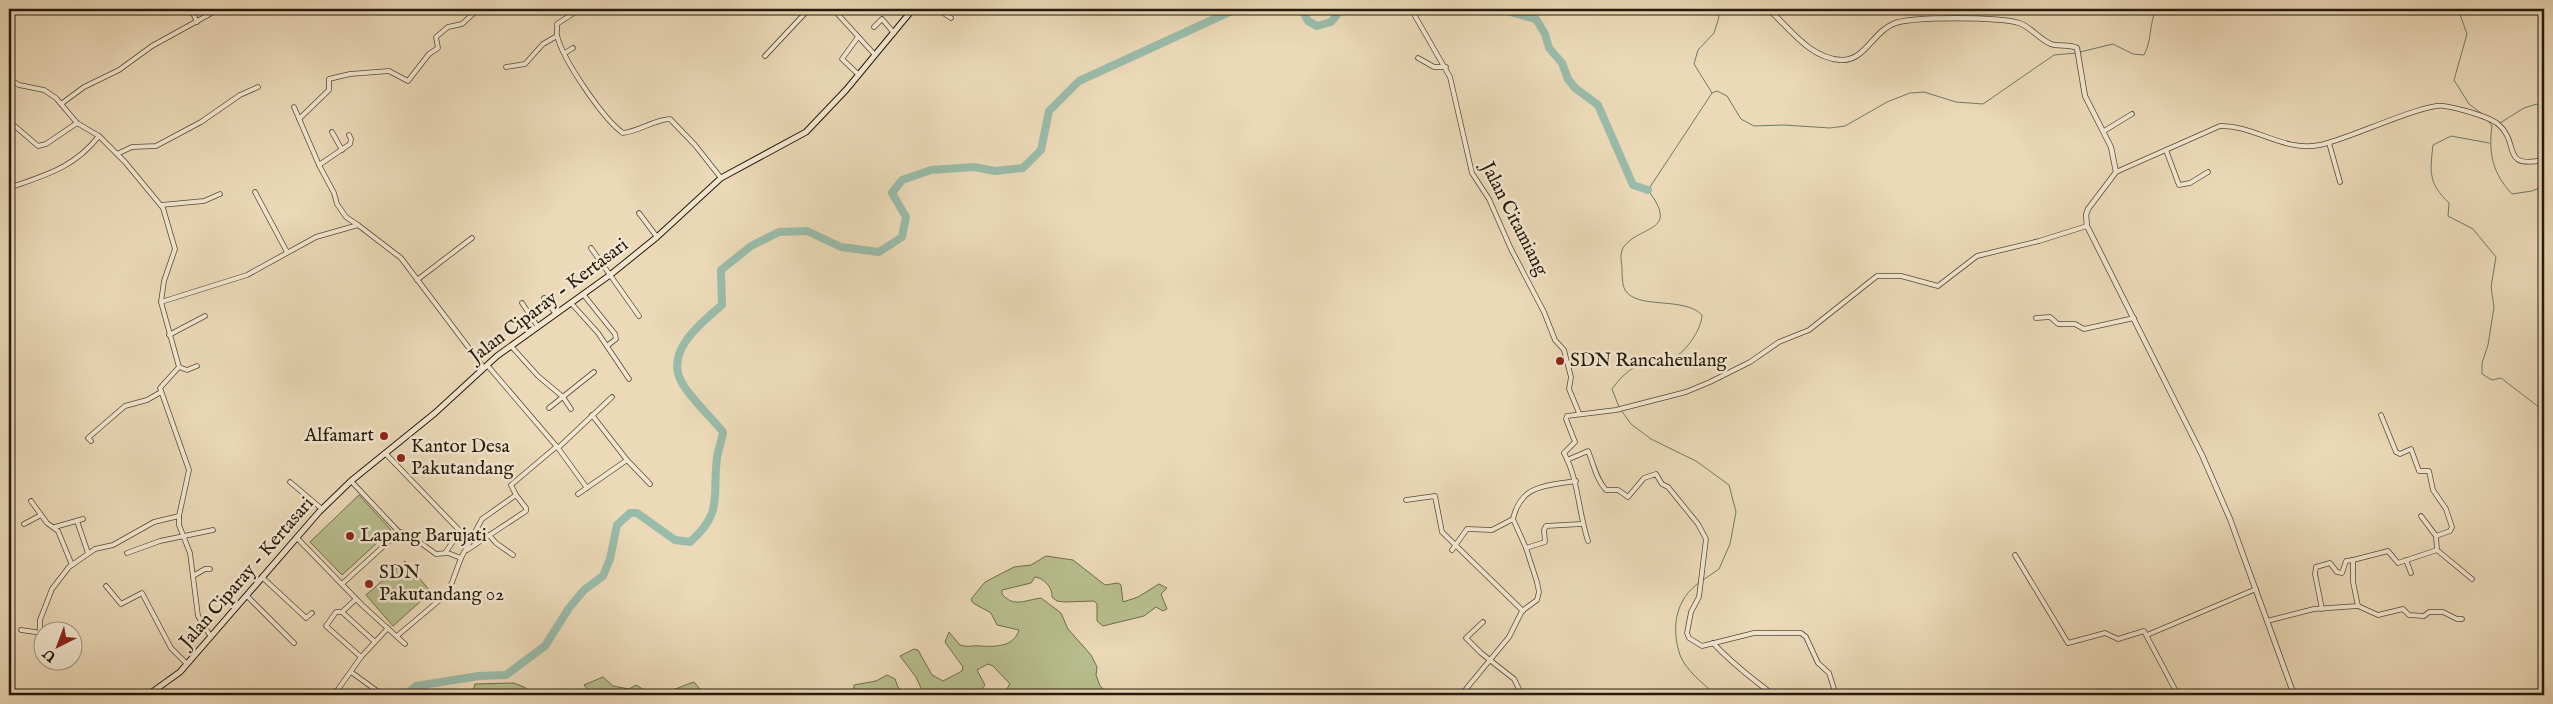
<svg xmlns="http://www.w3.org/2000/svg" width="2553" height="704" font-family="'IM FELL English',serif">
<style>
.green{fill:#b8bf8e;stroke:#6e6c4d}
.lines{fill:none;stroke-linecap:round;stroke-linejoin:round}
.stream{stroke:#6b7b6a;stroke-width:1}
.river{stroke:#99bba9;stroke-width:8}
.minor-casing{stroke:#564a37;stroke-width:5.5}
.tertiary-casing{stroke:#564a37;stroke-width:6}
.secondary-casing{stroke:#251a0c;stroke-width:7}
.minor{stroke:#f2e6d0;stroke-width:4}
.tertiary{stroke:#f2e6d0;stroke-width:4.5}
.secondary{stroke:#f2e6d0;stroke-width:5}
.poi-dot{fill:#8f2418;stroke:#f2e6d0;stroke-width:2}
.labels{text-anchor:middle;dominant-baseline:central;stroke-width:5;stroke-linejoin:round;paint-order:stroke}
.street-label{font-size:19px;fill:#251a0c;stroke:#f2e6d0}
.poi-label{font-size:19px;fill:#251a0c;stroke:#f2e6d0;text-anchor:start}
</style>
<rect width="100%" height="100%" fill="#ebd9b7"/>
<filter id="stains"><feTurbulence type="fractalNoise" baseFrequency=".004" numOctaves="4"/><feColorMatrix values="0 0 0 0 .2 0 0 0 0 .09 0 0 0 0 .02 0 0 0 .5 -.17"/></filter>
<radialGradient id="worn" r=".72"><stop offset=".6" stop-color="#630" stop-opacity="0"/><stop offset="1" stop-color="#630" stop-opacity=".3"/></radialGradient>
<g class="green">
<polygon points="359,495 391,530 342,575 310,542"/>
<path d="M1046 556 1073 560 1105 585 1118 583 1121 585 1123 602 1138 597 1159 584 1167 588 1161 594 1167 609 1163 611 1156 607 1144 616 1103 626 1097 621V604L1094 601 1065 602 1057 601 1052 597C1053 588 1044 578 1035 577L1031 583 1002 590V594C1014 608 1025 600 1041 598L1061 613 1068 629 1091 655 1097 667 1096 675 1100 686 1110 695H1003L1010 684 993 666 988 664 977 670 985 685 977 695H924L916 677 900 656 914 649 918 650 932 675 943 681 962 671 963 667 945 642 949 632 960 645 964 646C970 647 974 645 980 646 995 647 1014 647 1019 630L997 625 991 613 973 603 971 599 985 582 1014 567 1031 565Z"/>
<polygon points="405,561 431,592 393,626 366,595"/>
<polygon points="887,675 895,679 898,687 906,695 853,695 854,685 876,681"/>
<path d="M603 677 613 686 629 689 636 685C640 687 643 690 647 691 662 698 680 686 694 682L705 695H583L589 691 584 685Z"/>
<polygon points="514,683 526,688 527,695 472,695 475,684"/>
</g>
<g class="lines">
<g class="stream">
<polyline points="2458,9 2467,34 2454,80 2469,104 2485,116"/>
<path d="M2080 52 2113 44 2133 54 2144 55C2152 41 2149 24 2156 9"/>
<polyline points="1712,93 1717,91 1727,96 1741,119 1754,126 1784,125 1830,128 1845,126 1887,102 1910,93 1924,92 1956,102 1983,104 2054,55 2076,53"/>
<path d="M2487 119 2492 126C2488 153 2493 174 2512 194L2532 191 2544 186"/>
<polyline points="2500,123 2524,108 2537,104 2541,107 2542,117 2544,116"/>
<path d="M2489 143 2451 136 2433 145C2430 172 2428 183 2449 203L2448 216 2473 229 2496 257 2491 287 2494 307 2488 345 2482 363V374L2492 380 2501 378 2544 411"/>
<path d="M1619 407 1612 389C1622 375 1635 363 1653 361 1658 361 1664 362 1669 360 1683 356 1702 330 1702 315 1684 296 1637 310 1625 290 1622 284 1622 274 1622 267 1621 261 1620 253 1623 248 1639 224 1681 234 1648 190L1712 93 1694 64 1698 50 1714 33 1719 17 1714 9"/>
<polyline points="1621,410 1631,424 1651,439 1696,461 1729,485 1736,512 1730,544 1719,569 1703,580"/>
<path d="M1700 582C1675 599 1671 628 1680 655 1686 671 1704 684 1716 695"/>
</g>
<g class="river">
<polyline points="1302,9 1308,21 1317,26 1331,22 1342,9"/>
<polyline points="1508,9 1510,12 1536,19 1545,34 1549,48 1562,63 1568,79 1575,88 1598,105 1633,185 1648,190"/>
<path d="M405 695 416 686 479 676 506 675 545 646 569 608 584 590 603 576 610 559 617 525 630 513H637L675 540 690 542C724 512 712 497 717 458 718 449 722 441 723 432 712 418 688 396 681 381 665 351 702 322 722 305L721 270 751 246 779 232 807 231 841 247 879 252 902 237 906 217 892 193 902 180 931 170 974 167 995 171 1023 168 1041 150 1049 111 1079 81 1236 9"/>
</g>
<g class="minor-casing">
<g id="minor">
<polyline points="191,9 197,22"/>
<path d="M580 9 557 24C558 29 556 31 557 35 562 59 604 120 623 133 640 131 653 120 670 119L695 145 721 178"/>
<polyline points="833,9 875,55"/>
<polyline points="937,9 951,18"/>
<polyline points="1411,9 1450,77 1472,173 1489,199 1511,249 1544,312 1555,340 1564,350 1571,377 1569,389 1579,413"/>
<polyline points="874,27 882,19 894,33"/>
<polyline points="858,37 842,59 859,75"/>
<polyline points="565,53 573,48"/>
<polyline points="765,56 809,9"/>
<polyline points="1418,58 1434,67 1446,67"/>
<polyline points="506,67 525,64 543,44 557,36"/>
<polyline points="9,79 19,85 44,90 56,98 77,123 99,136 125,162 163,208 175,249 164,281 161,302 179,367 160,388 189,470 179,516 179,525 190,553 198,616 211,637"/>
<polyline points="61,104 84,87 119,70 152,46 219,9"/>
<polyline points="294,107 319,165 334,193 337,204 346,217 358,225"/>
<polyline points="299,119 329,90 329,79 350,74 389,71 408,81 429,54 438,48 436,37 448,27 462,24 475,12"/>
<polyline points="9,121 38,146 46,144 77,123"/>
<polyline points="2104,131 2132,114"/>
<polyline points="332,132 342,150"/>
<polyline points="2329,143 2340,182"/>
<polyline points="2166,150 2179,185 2190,183 2208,172"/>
<polyline points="117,154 132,147 156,146 201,122 240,95 258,87"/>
<polyline points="319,165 350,144 351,139 349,135"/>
<path d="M2116 172 2220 126C2255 125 2282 152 2320 145 2347 140 2425 102 2444 106 2457 108 2488 116 2498 124 2521 143 2499 169 2544 160"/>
<path d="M9 188C45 175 74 168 99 136"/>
<polyline points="255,192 287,252"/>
<polyline points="161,205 204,201 220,194"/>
<polyline points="639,213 657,237"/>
<polyline points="591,248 639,316"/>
<polyline points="417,280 472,238"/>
<polyline points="583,294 615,334 616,339 607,346"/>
<polyline points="544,298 556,314"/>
<polyline points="161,302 247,275 316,237 358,225 401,258 484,368"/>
<polyline points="522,303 538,327"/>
<polyline points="571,303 598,333 629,379"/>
<polyline points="2036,318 2050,317 2058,324 2075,324 2084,329 2134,318"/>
<polyline points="169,335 205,316"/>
<polyline points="511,346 538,376 563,397 571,409"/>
<polyline points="487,365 558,448 587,488"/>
<polyline points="179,367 187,370 197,366"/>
<polyline points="549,408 594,372"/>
<polyline points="592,415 627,460"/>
<polyline points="2381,415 2396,452 2400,454 2411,449 2419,471 2429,471 2433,490 2446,509 2452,527 2450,531 2436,536"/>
<polyline points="91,441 88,438 125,406 147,400 161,392"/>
<polyline points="558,448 612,397"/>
<polyline points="385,453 459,530 459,533 445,553"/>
<path d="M1567 460 1588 451C1594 465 1596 479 1606 490H1618L1628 497 1644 478 1656 474 1662 484 1668 487 1698 524 1706 539 1699 597 1691 612 1687 633 1689 638 1702 646 1754 633H1801L1806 637 1818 663 1829 673 1836 695"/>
<polyline points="351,481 399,532"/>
<polyline points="290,482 322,509"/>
<polyline points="578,494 627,460 650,484"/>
<polyline points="1406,500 1435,496 1442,532 1523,611"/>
<polyline points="31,501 47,523 58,531 72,565"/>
<path d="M1513 519C1521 484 1546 486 1576 481"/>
<polyline points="77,521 88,553"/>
<polyline points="24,524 41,515"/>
<polyline points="55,527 83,519"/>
<polyline points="489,535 496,543 513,555"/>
<polyline points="297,538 362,605 405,644"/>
<path d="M1588 541C1578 511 1579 481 1564 453L1575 442 1566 419 1567 416 1616 410 1686 392 1710 382 1750 362 1779 342 1809 330 1877 276H1901L1938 286 1977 256 2039 241 2087 226"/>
<polyline points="467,550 526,511 526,508 516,495 511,485 556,447"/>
<polyline points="1452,550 1467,529 1492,530 1513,519 1526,548 1545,542 1544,530 1546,526 1581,524"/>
<polyline points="2437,550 2472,579"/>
<polyline points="127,553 160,541 213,530"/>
<polyline points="2015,555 2068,643 2105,633 2118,639 2144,631 2178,695"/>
<polyline points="2406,560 2411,573"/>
<polyline points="193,576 205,569 210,569"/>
<polyline points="263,578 304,616 306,618 312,613"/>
<polyline points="342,584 399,532 407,533 436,554 448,553 461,558"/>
<polyline points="106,586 121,604 142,593 171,648 187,664"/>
<polyline points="247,596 294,643"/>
<polyline points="356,599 342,612 375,642"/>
<polyline points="2358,606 2378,615 2403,609 2409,615 2424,616 2429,612 2443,612 2457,619 2462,619"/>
<polyline points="2322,609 2315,574 2316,567 2330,563 2337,572 2342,573 2346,561 2353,560"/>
<polyline points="342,612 336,612 326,626 361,657"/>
<polyline points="2267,621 2314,609 2358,606 2353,582 2353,560 2388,551 2398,563 2437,550 2436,536 2421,516"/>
<polyline points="1483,622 1466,638 1481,653 1514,679 1522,695"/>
<polyline points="21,630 42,633"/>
<polyline points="40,633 40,620 52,589 69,567 95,549 113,545 154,522 179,516"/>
<polyline points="2147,635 2256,589"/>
<polyline points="397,636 448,593 461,558 482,519 516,495"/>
<path d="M1713 643C1731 662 1752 679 1774 695"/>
<polyline points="351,672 380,693"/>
<polyline points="156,691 159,695"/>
<polyline points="334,695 361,657 388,628"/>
<polyline points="1461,695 1509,637 1522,611 1537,600 1539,592 1537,582 1526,548"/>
<polyline points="1810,695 1835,691"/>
</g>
</g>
<g class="tertiary-casing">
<path id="tertiary" d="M1768 9C1790 28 1809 58 1841 60 1865 61 1873 32 1893 24 1910 16 2000 17 2019 23 2031 27 2039 39 2051 44 2059 47 2069 44 2077 48L2085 96 2111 147 2116 172 2088 209 2086 215 2087 226 2202 455 2230 519 2294 695"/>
</g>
<g class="secondary-casing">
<polyline id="secondary" points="148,695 180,672 319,512 351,481 435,413 497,356 610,275 657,237 721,178 806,132 846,90 913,9"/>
</g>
<use href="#minor" class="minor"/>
<use href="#tertiary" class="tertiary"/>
<use href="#secondary" class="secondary"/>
</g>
<g class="poi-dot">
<circle cx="1560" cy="361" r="5"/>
<circle cx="384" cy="436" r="5"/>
<circle cx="401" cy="458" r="5"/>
<circle cx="350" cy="536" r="5"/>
<circle cx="369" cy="584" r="5"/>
</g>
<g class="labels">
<g class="street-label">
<text transform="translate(1514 219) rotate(63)">Jalan Citamiang</text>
<text transform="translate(549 301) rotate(-37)">Jalan Ciparay - Kertasari</text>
<text transform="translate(247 573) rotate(-49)">Jalan Ciparay - Kertasari</text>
</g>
<g class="poi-label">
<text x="1570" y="361">SDN Rancaheulang</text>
<text x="374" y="436" text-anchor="end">Alfamart</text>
<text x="411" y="447">Kantor Desa<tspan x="411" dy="22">Pakutandang</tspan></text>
<text x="360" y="536">Lapang Barujati</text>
<text x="379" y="573">SDN<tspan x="379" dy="22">Pakutandang 02</tspan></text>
</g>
</g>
<rect width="2553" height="704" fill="none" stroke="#ebd9b7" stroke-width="30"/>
<rect x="10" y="10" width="2533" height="684" fill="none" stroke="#251a0c" stroke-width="2.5"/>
<rect x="15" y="15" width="2523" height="674" fill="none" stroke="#251a0c"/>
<g transform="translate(58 646) rotate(222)"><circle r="24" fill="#f2e6d0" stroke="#a09482"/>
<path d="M0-4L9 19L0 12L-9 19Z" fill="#8f2418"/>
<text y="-8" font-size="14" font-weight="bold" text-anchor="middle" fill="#251a0c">U</text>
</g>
<rect width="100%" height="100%" filter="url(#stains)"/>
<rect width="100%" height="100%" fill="url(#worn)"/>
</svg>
